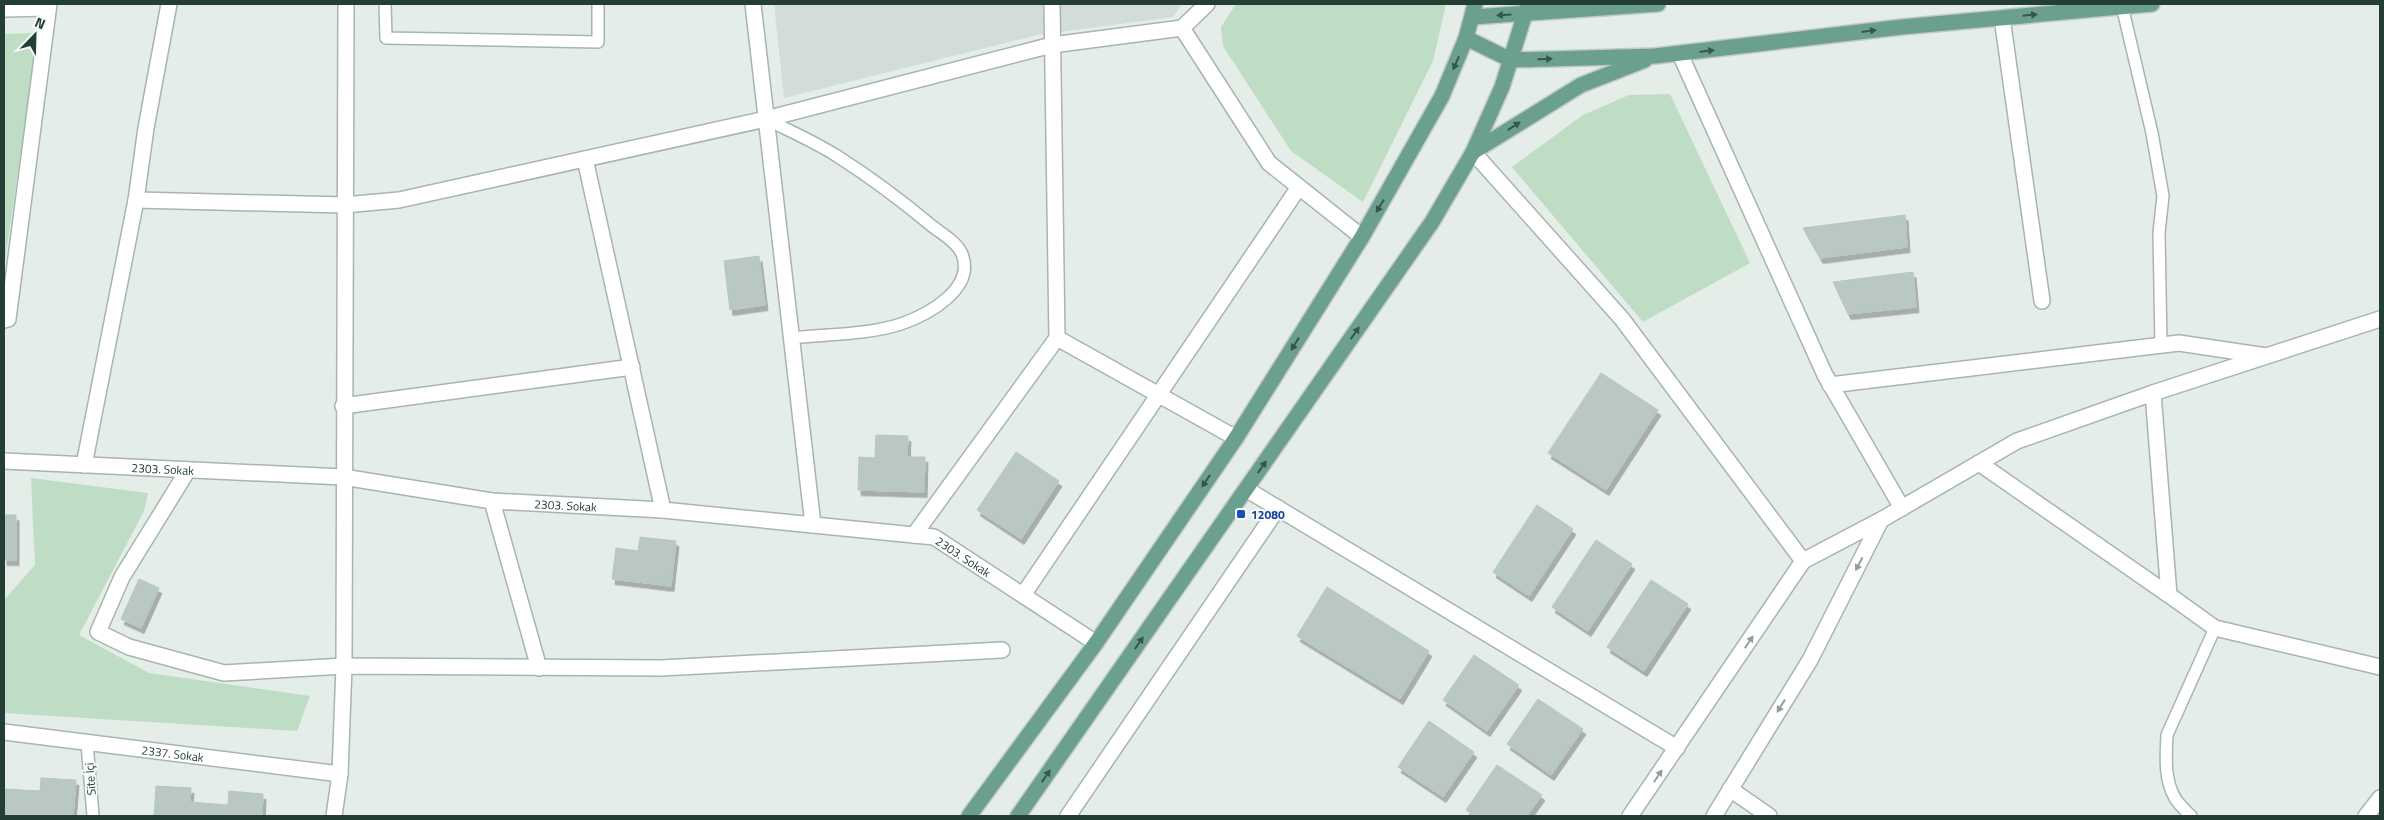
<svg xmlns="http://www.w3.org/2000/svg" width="2384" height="820" font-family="'Titillium Web',sans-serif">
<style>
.built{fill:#d2ddd7}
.green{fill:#beddc4}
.building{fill:#b9c8c1;stroke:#b7c6bf;filter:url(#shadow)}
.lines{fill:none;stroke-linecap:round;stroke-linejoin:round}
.service-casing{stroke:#a7b5af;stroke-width:14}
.minor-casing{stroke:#a7b5af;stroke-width:18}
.tertiary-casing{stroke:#a7b5af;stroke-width:18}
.primary-casing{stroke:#c2c9c6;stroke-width:18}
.service{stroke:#fff;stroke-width:11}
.minor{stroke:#fff;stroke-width:15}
.tertiary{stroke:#fff;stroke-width:15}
.primary{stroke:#6ba08f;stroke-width:15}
.oneway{fill:#36564c}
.oneway2{fill:#929e9a}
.transit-dot{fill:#1a4fb4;stroke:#f5f9f7;stroke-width:2}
.labels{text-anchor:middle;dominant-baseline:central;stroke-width:4;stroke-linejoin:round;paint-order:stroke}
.street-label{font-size:12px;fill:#243e35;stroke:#f5f9f7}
.transit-label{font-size:12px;font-weight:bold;fill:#164399;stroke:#f5f9f7;text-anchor:start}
</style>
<defs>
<filter id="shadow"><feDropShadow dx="3" dy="5.5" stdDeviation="0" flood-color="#0004"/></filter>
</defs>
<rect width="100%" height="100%" fill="#e4ede8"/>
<polygon class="built" points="774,4 1182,4 1173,17 1037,35 784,98"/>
<g class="green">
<polygon points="1236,4 1446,4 1433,61 1363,202 1291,151 1223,46 1221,27"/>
<polygon points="38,33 4,268 4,34"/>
<polygon points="1670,94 1750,263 1643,322 1512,167 1583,115 1629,95"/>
<polygon points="31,478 148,493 144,511 79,635 149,673 310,696 297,731 4,713 4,600 35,565"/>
</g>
<g class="building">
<polygon points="1905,215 1907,247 1820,258 1803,228"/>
<polygon points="759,256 765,305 730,310 724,261"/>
<polygon points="1913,272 1916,307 1848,314 1833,282"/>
<polygon points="1601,373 1658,410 1606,490 1548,453"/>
<polygon points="876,435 908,436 907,457 925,457 924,492 858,490 859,457 875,458"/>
<polygon points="1016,452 1059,481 1021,539 977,510"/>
<polygon points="1537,505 1573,529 1529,596 1493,572"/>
<rect x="4" y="515" width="12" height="45"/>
<polygon points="640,537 676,541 671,586 612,579 616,548 638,551"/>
<polygon points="1596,540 1632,564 1588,631 1552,607"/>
<polygon points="139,579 159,588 141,628 121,619"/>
<polygon points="1651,580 1688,604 1644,671 1607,647"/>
<polygon points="1327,587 1429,651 1400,699 1297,636"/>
<polygon points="1474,655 1519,685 1487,731 1443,700"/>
<polygon points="1538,699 1583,729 1551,775 1507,744"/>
<polygon points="1429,721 1474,752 1443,797 1398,767"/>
<polygon points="1497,765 1542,795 1527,816 1475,816 1466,810"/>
<polygon points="41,778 76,780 73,816 4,816 4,789 40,791"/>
<polygon points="156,786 191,788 190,802 228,805 229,791 263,794 262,816 154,816"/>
</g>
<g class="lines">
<g class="service-casing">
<g id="service">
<polyline points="385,4 386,38 598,42 598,4"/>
<polyline points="2122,6 2152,133 2163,196 2159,233 2161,345"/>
<path d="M766 119C790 131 815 142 837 156 870 177 902 201 932 226 942 234 957 242 962 254 976 289 927 315 901 324 867 335 827 334 792 338"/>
<polyline points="87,743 93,816"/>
<path d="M2191 816C2186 811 2179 805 2175 798 2164 780 2166 755 2167 735L2215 628"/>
</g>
</g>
<g class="minor-casing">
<g id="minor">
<polyline points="753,4 813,525"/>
<polyline points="4,9 48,8"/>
<polyline points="2002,18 2042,301"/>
<polyline points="1182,28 1207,4"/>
<polyline points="1680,54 1825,375 1902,508"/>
<polyline points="1473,152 1622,319 1803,561"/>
<polyline points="585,159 663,510"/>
<polyline points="136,200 344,205 399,200 766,119 1052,45 1182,28 1269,163 1362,237"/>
<polyline points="4,320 8,319 49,4"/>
<polyline points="1057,338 1236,438"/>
<polyline points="1830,385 2179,343 2266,356"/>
<polyline points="2153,393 2169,595 2215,628 2380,667"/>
<polyline points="343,406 632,367"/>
<path id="s1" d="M4 461 343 477 492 501 663 510 934 537 1096 643"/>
<polyline points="1979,463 2169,595"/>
<polyline points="84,465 136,200 146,128 169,4"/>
<polyline points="188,470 122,577 98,632 129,647 224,673 344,666 661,668 1002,650"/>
<polyline points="1246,489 1677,748"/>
<polyline points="492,501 539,668"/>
<polyline points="914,535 1057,338 1052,4"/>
<polyline points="1023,595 1299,187"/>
<path id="s2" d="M4 732 340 774"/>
<polyline points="1730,789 1769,816"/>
<polyline points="1068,816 1278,508"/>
<polyline points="2366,816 2380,798"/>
</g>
</g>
<g class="tertiary-casing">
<g id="tertiary">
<polyline points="334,816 340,774 344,666 346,4"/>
<polyline points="1630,816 1803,561 1881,520 2017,441 2153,393 2380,319"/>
<polyline points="1714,816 1810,660 1881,520"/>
</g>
</g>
<g class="primary-casing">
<g id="primary">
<polyline points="1473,17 1658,4"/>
<polyline points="1466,38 1511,60 1655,56 1902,27 2152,4"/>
<polyline points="1473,152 1581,85 1645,60"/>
<polyline points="969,816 1096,643 1236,438 1362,237 1442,96 1466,38 1475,4"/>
<polyline points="1018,816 1432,222 1473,152 1502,87 1528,4"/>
</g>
</g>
<use href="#service" class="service"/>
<use href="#minor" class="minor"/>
<use href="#tertiary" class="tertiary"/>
<use href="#primary" class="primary"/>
</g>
<defs><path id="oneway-solid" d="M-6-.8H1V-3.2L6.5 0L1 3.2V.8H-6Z" transform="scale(1.25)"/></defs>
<g class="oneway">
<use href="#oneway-solid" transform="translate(1504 15) rotate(176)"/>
<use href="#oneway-solid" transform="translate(2030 15) rotate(-6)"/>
<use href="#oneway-solid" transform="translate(1869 31) rotate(-7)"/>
<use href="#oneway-solid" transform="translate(1707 51) rotate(-7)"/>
<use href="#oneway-solid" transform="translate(1545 59) rotate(-2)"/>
<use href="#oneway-solid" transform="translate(1456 63) rotate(113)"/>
<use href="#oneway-solid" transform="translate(1514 126) rotate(-33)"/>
<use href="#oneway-solid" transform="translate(1380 206) rotate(121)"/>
<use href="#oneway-solid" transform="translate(1355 333) rotate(-55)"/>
<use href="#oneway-solid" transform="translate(1295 344) rotate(122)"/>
<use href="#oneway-solid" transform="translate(1262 467) rotate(-55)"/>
<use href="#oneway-solid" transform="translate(1206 481) rotate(124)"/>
<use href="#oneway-solid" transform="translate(1139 643) rotate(-55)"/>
<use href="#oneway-solid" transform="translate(1046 776) rotate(-55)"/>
</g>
<g class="oneway2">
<use href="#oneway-solid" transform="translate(1859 564) rotate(118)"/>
<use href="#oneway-solid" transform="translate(1749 642) rotate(-56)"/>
<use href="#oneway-solid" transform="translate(1781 706) rotate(122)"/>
<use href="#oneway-solid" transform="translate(1658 776) rotate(-56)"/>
</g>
<rect class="transit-dot" x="1236" y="509" width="10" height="10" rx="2.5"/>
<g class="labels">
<g class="street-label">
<text stroke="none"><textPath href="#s1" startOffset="159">2303. Sokak</textPath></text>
<text stroke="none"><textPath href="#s1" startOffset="564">2303. Sokak</textPath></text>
<text stroke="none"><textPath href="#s1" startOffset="969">2303. Sokak</textPath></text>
<text stroke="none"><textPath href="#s2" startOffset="170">2337. Sokak</textPath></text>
<text transform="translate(90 779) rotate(-94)">Site İçi</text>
</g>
<g class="transit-label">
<text x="1251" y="514">12080</text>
</g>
</g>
<rect width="2384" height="820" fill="none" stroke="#243e35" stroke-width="10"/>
<g transform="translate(35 35) rotate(23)" stroke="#f5f9f7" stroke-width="4" paint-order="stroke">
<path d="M0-4L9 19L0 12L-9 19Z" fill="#243e35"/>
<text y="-8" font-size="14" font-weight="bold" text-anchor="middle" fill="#243e35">N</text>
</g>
</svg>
